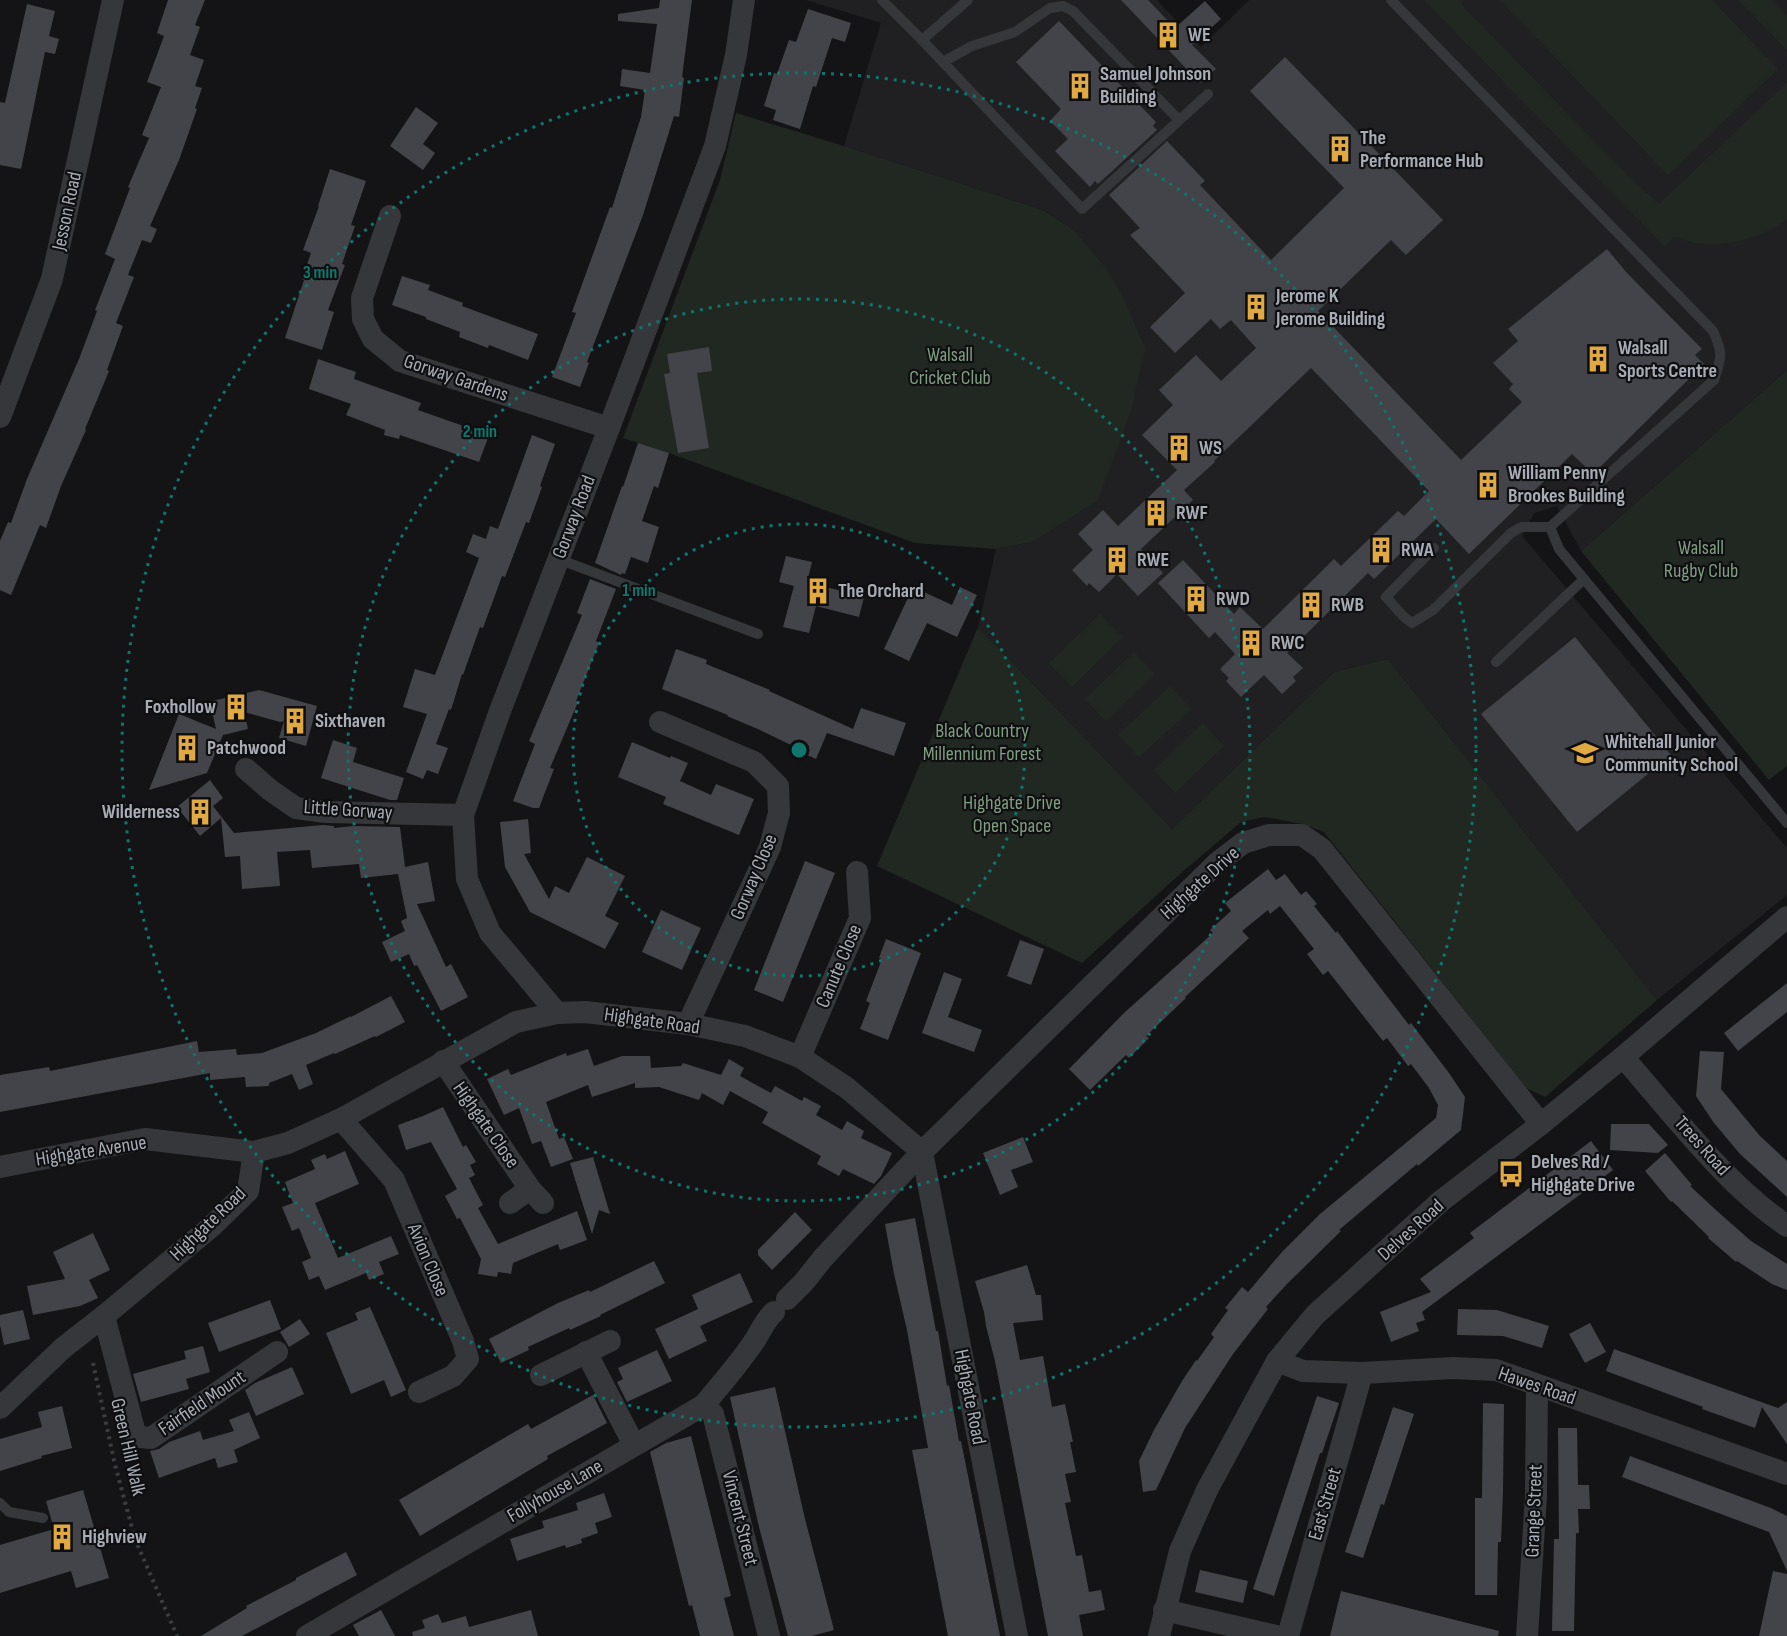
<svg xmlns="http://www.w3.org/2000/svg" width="1787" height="1636" font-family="'Sofia Sans Condensed',sans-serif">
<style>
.built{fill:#202023}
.green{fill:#212822}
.building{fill:#434449}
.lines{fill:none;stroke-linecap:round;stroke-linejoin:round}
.path{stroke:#3c3d41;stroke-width:4;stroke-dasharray:3 4.5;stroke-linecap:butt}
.service{stroke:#36373b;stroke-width:10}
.minor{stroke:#36373b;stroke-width:22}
.ring{fill:none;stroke:#0f766e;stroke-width:3;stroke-dasharray:3 6}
.labels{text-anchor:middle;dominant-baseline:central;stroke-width:4.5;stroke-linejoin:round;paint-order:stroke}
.poi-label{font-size:20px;font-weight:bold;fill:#a7acb5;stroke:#0f0f11;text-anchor:start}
.street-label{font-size:20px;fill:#a7acb5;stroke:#0f0f11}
.park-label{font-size:20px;fill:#809e81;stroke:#0f0f11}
.centre{fill:#0f766e;stroke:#0f0f11;stroke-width:3}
.ring-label{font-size:18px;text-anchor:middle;font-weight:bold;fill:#0f766e;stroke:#0f0f11;stroke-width:4.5;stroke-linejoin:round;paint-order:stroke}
</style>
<rect width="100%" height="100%" fill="#141416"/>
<polygon class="built" points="806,0 1157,0 1201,47 1249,0 1787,0 1787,370 1581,551 1557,506 1534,513 1522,536 1787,848 1787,895 1657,1000 1388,659 1334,672 1172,829 978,627 996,549 1032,542 1104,265 1075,231 1043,210 844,146 881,23"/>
<g class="green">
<path d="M1424 0H1464L1461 4 1634 182 1659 204 1787 83V219C1767 236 1728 246 1702 244 1693 243 1683 239 1674 237L1665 247Z"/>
<polygon points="1500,0 1712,0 1778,69 1668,175"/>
<polygon points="1738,0 1771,0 1787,16 1787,50"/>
<polygon points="736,113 844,146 1043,210 1075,231 1104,265 1122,295 1145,348 1131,410 1098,500 1032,542 996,549 915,543 669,453 623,438 720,180"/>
<polygon points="1787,370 1787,766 1769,780 1581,551"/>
<polygon points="1100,614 1123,637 1072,687 1049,663"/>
<polygon points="978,627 1172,829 1334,672 1388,659 1657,1000 1545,1097 1526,1088 1324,832 1303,824 1264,817 1241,822 1180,874 1082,963 877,866"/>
<polygon points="1134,652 1155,674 1106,721 1085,699"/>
<polygon points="1170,686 1191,709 1139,757 1118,735"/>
<polygon points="1203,723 1224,746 1175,793 1154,770"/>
</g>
<g class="building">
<polygon points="168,0 205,0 195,25 200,27 190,55 204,60 195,86 202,88 195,108 197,109 179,160 150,226 157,229 151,243 142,240 128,275 134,277 116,323 123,326 107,370 109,371 85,429 86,430 61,486 46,528 40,525 11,595 0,590 0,541 8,522 11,523 27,479 79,359 97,311 95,310 115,259 105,254 130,188 128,187 149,138 142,135 161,87 147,82 164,36 157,33"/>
<polygon points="660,0 692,0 682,77 684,78 679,117 674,116 643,215 587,362 589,363 580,387 552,377 576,313 572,312 610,207 612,208 641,117 645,90 620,86 622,69 650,73 657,24 618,21 618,14 659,8"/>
<polygon points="1121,0 1148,0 1175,28 1205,1 1221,19 1192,45 1216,69 1200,83"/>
<polygon points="27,4 55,11 49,36 59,39 55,54 45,52 21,169 0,165 0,102 5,103"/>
<polygon points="808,9 851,23 845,42 832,38 816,87 813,86 800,129 773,120 776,110 764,106 774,73 777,74 789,40 796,42"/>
<polygon points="1059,21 1156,122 1153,126 1157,130 1098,184 1095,181 1090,187 1055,151 1068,139 1050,121 1061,109 1016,62"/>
<polygon points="1285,57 1443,220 1406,255 1391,240 1318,311 1461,460 1522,402 1509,389 1513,384 1493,363 1518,341 1508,329 1607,249 1627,273 1702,349 1695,355 1704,364 1593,474 1572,454 1469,554 1436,519 1374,579 1368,573 1287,653 1303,668 1293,677 1296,681 1282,694 1264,675 1241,697 1226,681 1229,678 1220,669 1235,654 1215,632 1209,638 1158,583 1183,560 1234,614 1240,607 1263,629 1334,559 1341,566 1398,511 1404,516 1429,491 1311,368 1214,461 1215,462 1184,490 1193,500 1141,549 1163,573 1138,596 1117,574 1099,592 1089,583 1087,586 1072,570 1093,550 1078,534 1103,510 1118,526 1177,470 1142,435 1173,405 1159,390 1196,355 1221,381 1256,348 1231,320 1220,329 1211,319 1175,353 1150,327 1185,293 1130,235 1140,228 1109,195 1167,141 1205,181 1200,185 1271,260 1344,188 1250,91"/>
<polygon points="416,107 438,123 423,144 435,153 423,170 390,146"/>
<polygon points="330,169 366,181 351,225 355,226 342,264 345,265 328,310 334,312 322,350 285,338 304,280 302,279 311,253 303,250 319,206 318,206"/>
<polygon points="402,276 430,285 428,290 463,303 462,306 538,334 528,360 489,345 488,348 459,337 460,332 426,319 426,317 392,305"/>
<polygon points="709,347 712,371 697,373 709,448 678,453 664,374 670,373 667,354"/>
<polygon points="318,359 356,372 354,379 421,403 418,410 489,435 479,462 400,435 399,439 384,435 385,430 346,415 351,404 309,389"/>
<polygon points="532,435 555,444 540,486 542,487 529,523 526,522 505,577 502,576 483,628 480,627 463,675 462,674 451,710 449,709 436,744 448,748 438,774 427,770 423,779 406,772 427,714 403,707 415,669 435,675 479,558 466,552 473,534 486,539 490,526 498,529"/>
<polygon points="638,443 669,453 658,488 654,486 642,521 659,527 648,563 631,557 625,574 622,573 621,575 595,563 622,486 623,487"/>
<polygon points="786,556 812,562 807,582 864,597 859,617 816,606 809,633 783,627 794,586 779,582"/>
<polygon points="590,579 616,589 596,641 599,643 576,701 578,702 550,768 554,769 539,808 533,808 513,801 535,744 529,741 582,615 577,613"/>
<polygon points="913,587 952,605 960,587 977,595 957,637 927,623 909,661 884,649"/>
<polygon points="1575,637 1671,755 1577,832 1481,714"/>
<polygon points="676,649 707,660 706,664 770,690 769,691 853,729 861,708 906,723 894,756 827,733 816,759 792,748 793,746 760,730 727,716 728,715 662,689"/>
<polygon points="259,690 317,706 306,746 279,738 284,721 280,722 244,712 248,729 223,735 207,773 149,790 179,714 216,729 210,702 208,702"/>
<polygon points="333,740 357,748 353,762 404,778 397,800 390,800 321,778"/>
<polygon points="632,742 670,758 671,756 688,763 680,781 711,795 716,784 754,799 739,835 663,804 666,797 618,777"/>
<polygon points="210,780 223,798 213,806 234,833 323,825 334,826 334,828 353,826 400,827 405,867 428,862 435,901 417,904 446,967 451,964 468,997 441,1011 417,965 414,966 409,954 391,962 382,942 405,931 401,921 407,918 398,874 361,878 359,864 312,868 310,850 277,852 280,886 242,889 240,856 225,857 221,818 200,836 177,807"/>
<polygon points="528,819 531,853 524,854 549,899 555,886 569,893 587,857 625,876 605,916 619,923 605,949 530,912 505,867 500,822"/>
<polygon points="805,861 835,873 783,1002 754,990"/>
<polygon points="1268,869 1276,880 1285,874 1301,895 1306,891 1317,904 1314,906 1336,933 1337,931 1409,1025 1411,1023 1449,1073 1465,1097 1461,1130 1418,1166 1417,1164 1339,1230 1341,1231 1287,1284 1266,1307 1268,1309 1233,1354 1185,1428 1156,1490 1143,1492 1139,1461 1154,1430 1182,1381 1196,1360 1197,1361 1214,1337 1211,1334 1228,1310 1225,1308 1242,1287 1248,1292 1282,1252 1320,1214 1436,1118 1438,1105 1429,1088 1411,1064 1408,1066 1387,1038 1383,1041 1328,971 1323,975 1307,954 1314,949 1280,906 1270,914 1268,910 1242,931 1249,938 1185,997 1186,998 1146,1036 1149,1038 1129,1058 1126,1055 1090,1090 1069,1069 1124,1013 1213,933 1210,930 1231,911 1225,903"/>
<polygon points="661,910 701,928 682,970 642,952"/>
<polygon points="886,939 921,953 888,1040 860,1029 870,1003 866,1001 882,959 879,958"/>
<polygon points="1020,940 1044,949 1031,985 1007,976"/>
<polygon points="944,972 962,979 948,1017 982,1030 974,1052 922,1033"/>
<polygon points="1787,983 1787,1012 1738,1051 1724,1033"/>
<polygon points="391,996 405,1022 376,1037 375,1036 335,1054 334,1053 306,1065 313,1084 299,1090 292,1074 269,1083 269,1086 246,1087 245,1077 210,1080 210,1073 0,1112 0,1075 49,1067 50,1071 197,1041 199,1052 236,1049 237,1055 262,1053 316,1033 351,1016 351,1017"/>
<polygon points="588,1049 594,1066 622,1056 650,1056 651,1068 681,1066 683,1063 721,1075 729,1059 744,1068 740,1076 771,1093 775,1086 802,1101 804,1097 821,1106 816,1115 842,1130 847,1121 864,1131 861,1138 892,1153 881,1176 874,1184 843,1169 839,1176 817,1164 821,1156 762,1123 768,1112 730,1091 723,1105 702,1093 699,1100 659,1087 635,1088 635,1083 592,1097 588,1085 546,1102 559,1139 564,1137 573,1159 551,1167 541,1141 532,1144 519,1108 504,1115 487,1079 508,1069 511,1075 566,1053 567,1056"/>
<polygon points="1700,1051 1724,1052 1721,1089 1760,1136 1787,1161 1787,1197 1740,1154 1714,1123 1696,1096"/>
<polygon points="443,1107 463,1147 466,1145 476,1162 470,1165 475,1175 469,1178 483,1205 478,1208 498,1244 577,1211 587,1240 560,1250 558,1244 513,1263 511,1274 498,1272 497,1277 478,1274 481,1259 460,1218 457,1219 445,1196 457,1189 431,1142 406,1150 398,1125 423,1116"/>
<polygon points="1611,1124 1649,1124 1668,1145 1658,1153 1610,1150"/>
<polygon points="1023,1137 1033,1162 1011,1170 1018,1187 1000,1195 983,1153"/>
<polygon points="1591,1141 1613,1170 1422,1312 1425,1320 1416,1323 1419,1331 1391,1342 1380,1312 1431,1292 1420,1279 1474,1238 1470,1233"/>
<polygon points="345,1151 359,1184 315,1203 338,1258 391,1236 399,1254 379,1262 384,1274 369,1280 366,1273 325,1290 319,1276 309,1280 302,1262 311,1258 299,1228 292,1231 282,1207 293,1203 285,1182 315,1169 311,1160 325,1154 327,1159"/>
<polygon points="1665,1153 1692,1185 1690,1186 1717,1211 1751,1241 1787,1264 1787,1290 1772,1284 1737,1261 1736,1262 1708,1238 1709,1237 1672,1201 1671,1202 1645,1171"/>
<polygon points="593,1157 610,1214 599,1210 592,1234 570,1163"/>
<polygon points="795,1212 812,1230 772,1270 758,1255 758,1250"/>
<polygon points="915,1218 936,1331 938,1331 947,1386 949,1385 959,1441 961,1441 1000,1636 948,1636 912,1450 928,1448 907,1330 894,1274 885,1224"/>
<polygon points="93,1233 110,1270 89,1280 98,1298 80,1306 33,1315 27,1286 65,1279 53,1252"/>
<polygon points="654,1261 665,1283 600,1315 601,1316 570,1330 569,1328 528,1347 529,1350 501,1363 489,1339 558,1303 589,1290 590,1292"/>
<polygon points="1027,1265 1036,1295 1041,1295 1043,1320 1013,1323 1020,1360 1043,1356 1052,1407 1065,1404 1073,1442 1070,1442 1076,1472 1065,1474 1071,1502 1065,1503 1076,1556 1082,1555 1089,1592 1101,1590 1105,1610 1079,1615 1083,1636 1048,1636 995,1361 986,1326 984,1312 975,1281"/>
<polygon points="740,1273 753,1302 700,1326 707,1341 669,1359 655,1329 698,1309 692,1295"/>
<polygon points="270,1300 281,1329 219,1352 208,1323"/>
<polygon points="370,1307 406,1390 391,1397 384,1380 351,1394 326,1333 358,1320 355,1313"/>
<polygon points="1458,1309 1497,1310 1549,1326 1542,1348 1503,1336 1457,1335"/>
<polygon points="23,1310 30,1339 4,1345 0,1325 0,1315"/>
<polygon points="300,1319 310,1334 289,1347 280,1332"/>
<polygon points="1590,1323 1606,1352 1585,1363 1569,1334"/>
<polygon points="203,1346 210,1372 186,1379 189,1389 141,1402 133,1374 186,1359 184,1351"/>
<polygon points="1614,1349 1778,1408 1787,1402 1787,1444 1762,1407 1755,1428 1702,1409 1703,1407 1606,1371"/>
<polygon points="657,1350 672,1381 627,1402 617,1382 623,1379 618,1368"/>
<polygon points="292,1367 304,1394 256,1416 245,1390 255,1383"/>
<polygon points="775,1387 805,1519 834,1630 812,1636 788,1636 759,1527 730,1397"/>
<polygon points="593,1395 607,1423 547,1456 548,1459 420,1536 399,1500 528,1424 531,1429"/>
<polygon points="1317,1396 1339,1403 1322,1453 1320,1453 1274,1596 1253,1589"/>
<polygon points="1483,1403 1504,1404 1503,1491 1501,1542 1498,1542 1497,1595 1475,1595 1475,1498 1482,1498"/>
<polygon points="62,1406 72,1448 41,1456 42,1458 0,1471 0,1439 42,1427 38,1412"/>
<polygon points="1393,1407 1414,1414 1384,1505 1381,1504 1363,1558 1345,1552"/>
<polygon points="249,1412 260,1438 234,1450 238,1462 218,1468 215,1458 159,1478 150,1451 159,1449 169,1442 200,1431 203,1440 234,1431 229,1420"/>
<polygon points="1558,1428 1577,1428 1578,1485 1589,1485 1590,1509 1578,1509 1579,1533 1576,1533 1574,1631 1552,1631 1554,1539 1559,1539"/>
<polygon points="691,1436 731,1596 724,1598 734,1636 700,1636 692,1605 689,1606 650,1452 666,1443"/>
<polygon points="1630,1456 1771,1508 1787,1516 1787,1571 1769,1532 1622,1477"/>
<polygon points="83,1490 109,1578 76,1588 71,1571 0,1593 0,1545 54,1529 46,1501"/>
<polygon points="604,1493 612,1517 595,1523 598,1533 581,1539 582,1543 566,1548 565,1545 517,1561 510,1539 544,1528 542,1521 578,1510 576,1503"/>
<polygon points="346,1552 357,1575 242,1636 201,1636 247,1608 246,1606 296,1580 296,1578"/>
<polygon points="1200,1570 1248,1581 1243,1603 1195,1592"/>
<polygon points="1773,1571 1787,1574 1787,1636 1759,1636"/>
<polygon points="1341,1591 1499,1631 1498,1636 1330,1636"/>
<polygon points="381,1610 395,1636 359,1636 353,1625"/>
<polygon points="531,1610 538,1636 413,1636 412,1632 425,1628 422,1620 438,1614 442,1623 466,1616 469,1627"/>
</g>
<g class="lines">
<polyline class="path" points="93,1363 115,1465 135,1539 177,1636"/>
<g class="service">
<polyline points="882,0 922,40 1082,209 1208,94"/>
<path d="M1391 0 1713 331C1723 353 1722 357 1714 380L1550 527 1559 549 1787 823"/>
<polyline points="922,40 968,0"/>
<polyline points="943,62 972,46 1015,32 1050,8 1063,6 1073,11 1179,120"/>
<polyline points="1434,548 1386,597 1403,616 1412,623 1433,610 1511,533 1521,527 1550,527"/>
<polyline points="558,559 758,634"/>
<polyline points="1496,662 1584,579"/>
<polyline points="0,1503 9,1512 43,1518"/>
</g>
<g class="minor">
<polyline points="390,216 362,298 363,319 373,339 400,361 609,428"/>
<polyline points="0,417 52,279 113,0"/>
<polyline points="660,722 754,762 778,786 779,813 770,847 688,1024"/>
<polyline points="246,769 270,790 296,808 326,812 463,815"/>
<polyline points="557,1013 490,933 467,879 463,815 500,711 609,428 715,146 736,55 744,0"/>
<polyline points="800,1057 860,918 857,872"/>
<path d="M1623 1057C1674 1115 1724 1183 1787 1226"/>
<polyline points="443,1061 530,1189 543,1203"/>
<polyline points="341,1119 394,1180 463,1341 468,1359 453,1376 419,1392"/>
<polyline points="0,1167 145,1139 254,1152 288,1143 341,1119 516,1022 557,1013 585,1012 688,1024 745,1036 800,1057 847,1088 922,1152 1017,1636"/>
<polyline points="510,1203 530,1189"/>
<polyline points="787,1299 804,1282 823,1258 922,1152 1217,863 1243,843 1269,835 1302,835 1322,849 1541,1124"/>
<polyline points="104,1316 135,1433 141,1437 151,1438 277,1352"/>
<polyline points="586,1352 634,1445"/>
<polyline points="1277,1361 1303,1371 1362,1373 1453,1368 1496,1370 1787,1474"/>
<polyline points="541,1375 610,1341"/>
<polyline points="704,1405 713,1414 769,1636"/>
<polyline points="0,1408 63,1348 104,1316 212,1226 248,1191 254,1152"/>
<polyline points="1164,1610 1276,1636"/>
<path d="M307 1636 704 1405C721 1384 740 1363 755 1340 761 1331 765 1320 774 1312"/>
<polyline points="1159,1636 1180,1551 1207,1490 1277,1361 1315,1315 1441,1201 1541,1124 1623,1057 1787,917"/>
<polyline points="1288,1636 1362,1373"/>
<polyline points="1527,1636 1536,1496 1537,1385"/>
</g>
</g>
<g class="ring">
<circle cx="799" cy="750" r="226"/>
<circle cx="799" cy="750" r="451"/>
<circle cx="799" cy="750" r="677"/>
</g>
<defs>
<g id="building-bare" transform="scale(2.07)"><path d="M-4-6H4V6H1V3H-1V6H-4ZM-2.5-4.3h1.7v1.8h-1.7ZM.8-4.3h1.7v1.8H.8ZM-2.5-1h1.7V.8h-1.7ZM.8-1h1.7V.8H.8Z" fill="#e1a941" stroke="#0f0f11" stroke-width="2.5" paint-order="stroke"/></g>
<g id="school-bare" transform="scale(2.07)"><path d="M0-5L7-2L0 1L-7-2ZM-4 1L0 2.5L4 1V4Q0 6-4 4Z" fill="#e1a941" stroke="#0f0f11" stroke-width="2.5" paint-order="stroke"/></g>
<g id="bus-bare" transform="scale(2.07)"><path d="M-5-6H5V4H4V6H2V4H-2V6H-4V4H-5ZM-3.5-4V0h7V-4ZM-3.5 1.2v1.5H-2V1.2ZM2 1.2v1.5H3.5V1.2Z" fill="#e1a941" stroke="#0f0f11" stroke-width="2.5" paint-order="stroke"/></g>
</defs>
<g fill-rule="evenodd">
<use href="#building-bare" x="1168" y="35"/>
<use href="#building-bare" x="1080" y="86"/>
<use href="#building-bare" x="1340" y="149"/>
<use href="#building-bare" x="1256" y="307"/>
<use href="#building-bare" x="1598" y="359"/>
<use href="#building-bare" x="1179" y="448"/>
<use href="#building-bare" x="1488" y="485"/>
<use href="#building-bare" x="1156" y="513"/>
<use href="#building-bare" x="1381" y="550"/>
<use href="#building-bare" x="1117" y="560"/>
<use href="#building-bare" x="818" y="591"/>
<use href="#building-bare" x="1196" y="599"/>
<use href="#building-bare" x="1311" y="605"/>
<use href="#building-bare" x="1251" y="643"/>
<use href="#building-bare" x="236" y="707"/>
<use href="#building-bare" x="295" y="721"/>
<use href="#building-bare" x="187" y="748"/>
<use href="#school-bare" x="1585" y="753"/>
<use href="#building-bare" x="200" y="812"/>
<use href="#bus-bare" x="1511" y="1174"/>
<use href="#building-bare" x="62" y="1537"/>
</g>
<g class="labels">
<g class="poi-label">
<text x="1188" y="35">WE</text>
<text x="1100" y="74">Samuel Johnson<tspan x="1100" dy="23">Building</tspan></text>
<text x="1360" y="138">The<tspan x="1360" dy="23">Performance Hub</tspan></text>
<text x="1276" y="296">Jerome K<tspan x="1276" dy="23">Jerome Building</tspan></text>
<text x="1618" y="348">Walsall<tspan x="1618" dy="23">Sports Centre</tspan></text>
<text x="1199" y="448">WS</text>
<text x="1508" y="473">William Penny<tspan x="1508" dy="23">Brookes Building</tspan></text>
<text x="1176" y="513">RWF</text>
<text x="1401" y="550">RWA</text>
<text x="1137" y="560">RWE</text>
<text x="838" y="591">The Orchard</text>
<text x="1216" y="599">RWD</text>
<text x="1331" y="605">RWB</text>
<text x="1271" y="643">RWC</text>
<text x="216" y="707" text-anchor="end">Foxhollow</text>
<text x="315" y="721">Sixthaven</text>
<text x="1605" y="742">Whitehall Junior<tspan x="1605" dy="23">Community School</tspan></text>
<text x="207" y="748">Patchwood</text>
<text x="180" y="812" text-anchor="end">Wilderness</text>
<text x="1531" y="1162">Delves Rd /<tspan x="1531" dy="23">Highgate Drive</tspan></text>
<text x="82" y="1537">Highview</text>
</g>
<g class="street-label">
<text transform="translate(67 211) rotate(-78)">Jesson Road</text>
<text transform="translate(456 378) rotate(19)">Gorway Gardens</text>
<text transform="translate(574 517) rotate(-69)">Gorway Road</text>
<text transform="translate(348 810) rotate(4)">Little Gorway</text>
<text transform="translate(754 877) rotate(-67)">Gorway Close</text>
<text transform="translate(1200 883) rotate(-42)">Highgate Drive</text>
<text transform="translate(839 966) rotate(-67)">Canute Close</text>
<text transform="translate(652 1021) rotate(8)">Highgate Road</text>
<text transform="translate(486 1125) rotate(55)">Highgate Close</text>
<text transform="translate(1702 1146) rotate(48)">Trees Road</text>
<text transform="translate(91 1151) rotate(-9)">Highgate Avenue</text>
<text transform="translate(208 1224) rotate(-44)">Highgate Road</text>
<text transform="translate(1411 1230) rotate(-42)">Delves Road</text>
<text transform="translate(428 1260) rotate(67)">Avion Close</text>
<text transform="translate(1537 1386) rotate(19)">Hawes Road</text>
<text transform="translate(970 1397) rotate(79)">Highgate Road</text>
<text transform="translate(202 1403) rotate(-34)">Fairfield Mount</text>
<text transform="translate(128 1447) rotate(77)">Green Hill Walk</text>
<text transform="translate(555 1491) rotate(-30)">Follyhouse Lane</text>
<text transform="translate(1325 1504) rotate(-74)">East Street</text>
<text transform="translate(1534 1511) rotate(-88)">Grange Street</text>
<text transform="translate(740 1518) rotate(76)">Vincent Street</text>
</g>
<g class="park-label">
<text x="950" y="355">Walsall<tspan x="950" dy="23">Cricket Club</tspan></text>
<text x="1701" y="548">Walsall<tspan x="1701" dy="23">Rugby Club</tspan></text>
<text x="982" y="731">Black Country<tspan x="982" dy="23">Millennium Forest</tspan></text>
<text x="1012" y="803">Highgate Drive<tspan x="1012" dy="23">Open Space</tspan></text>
</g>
</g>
<circle cx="799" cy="750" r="9" class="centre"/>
<g class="ring-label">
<text x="320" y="278">3 min</text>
<text x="480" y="437">2 min</text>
<text x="639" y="596">1 min</text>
</g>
</svg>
